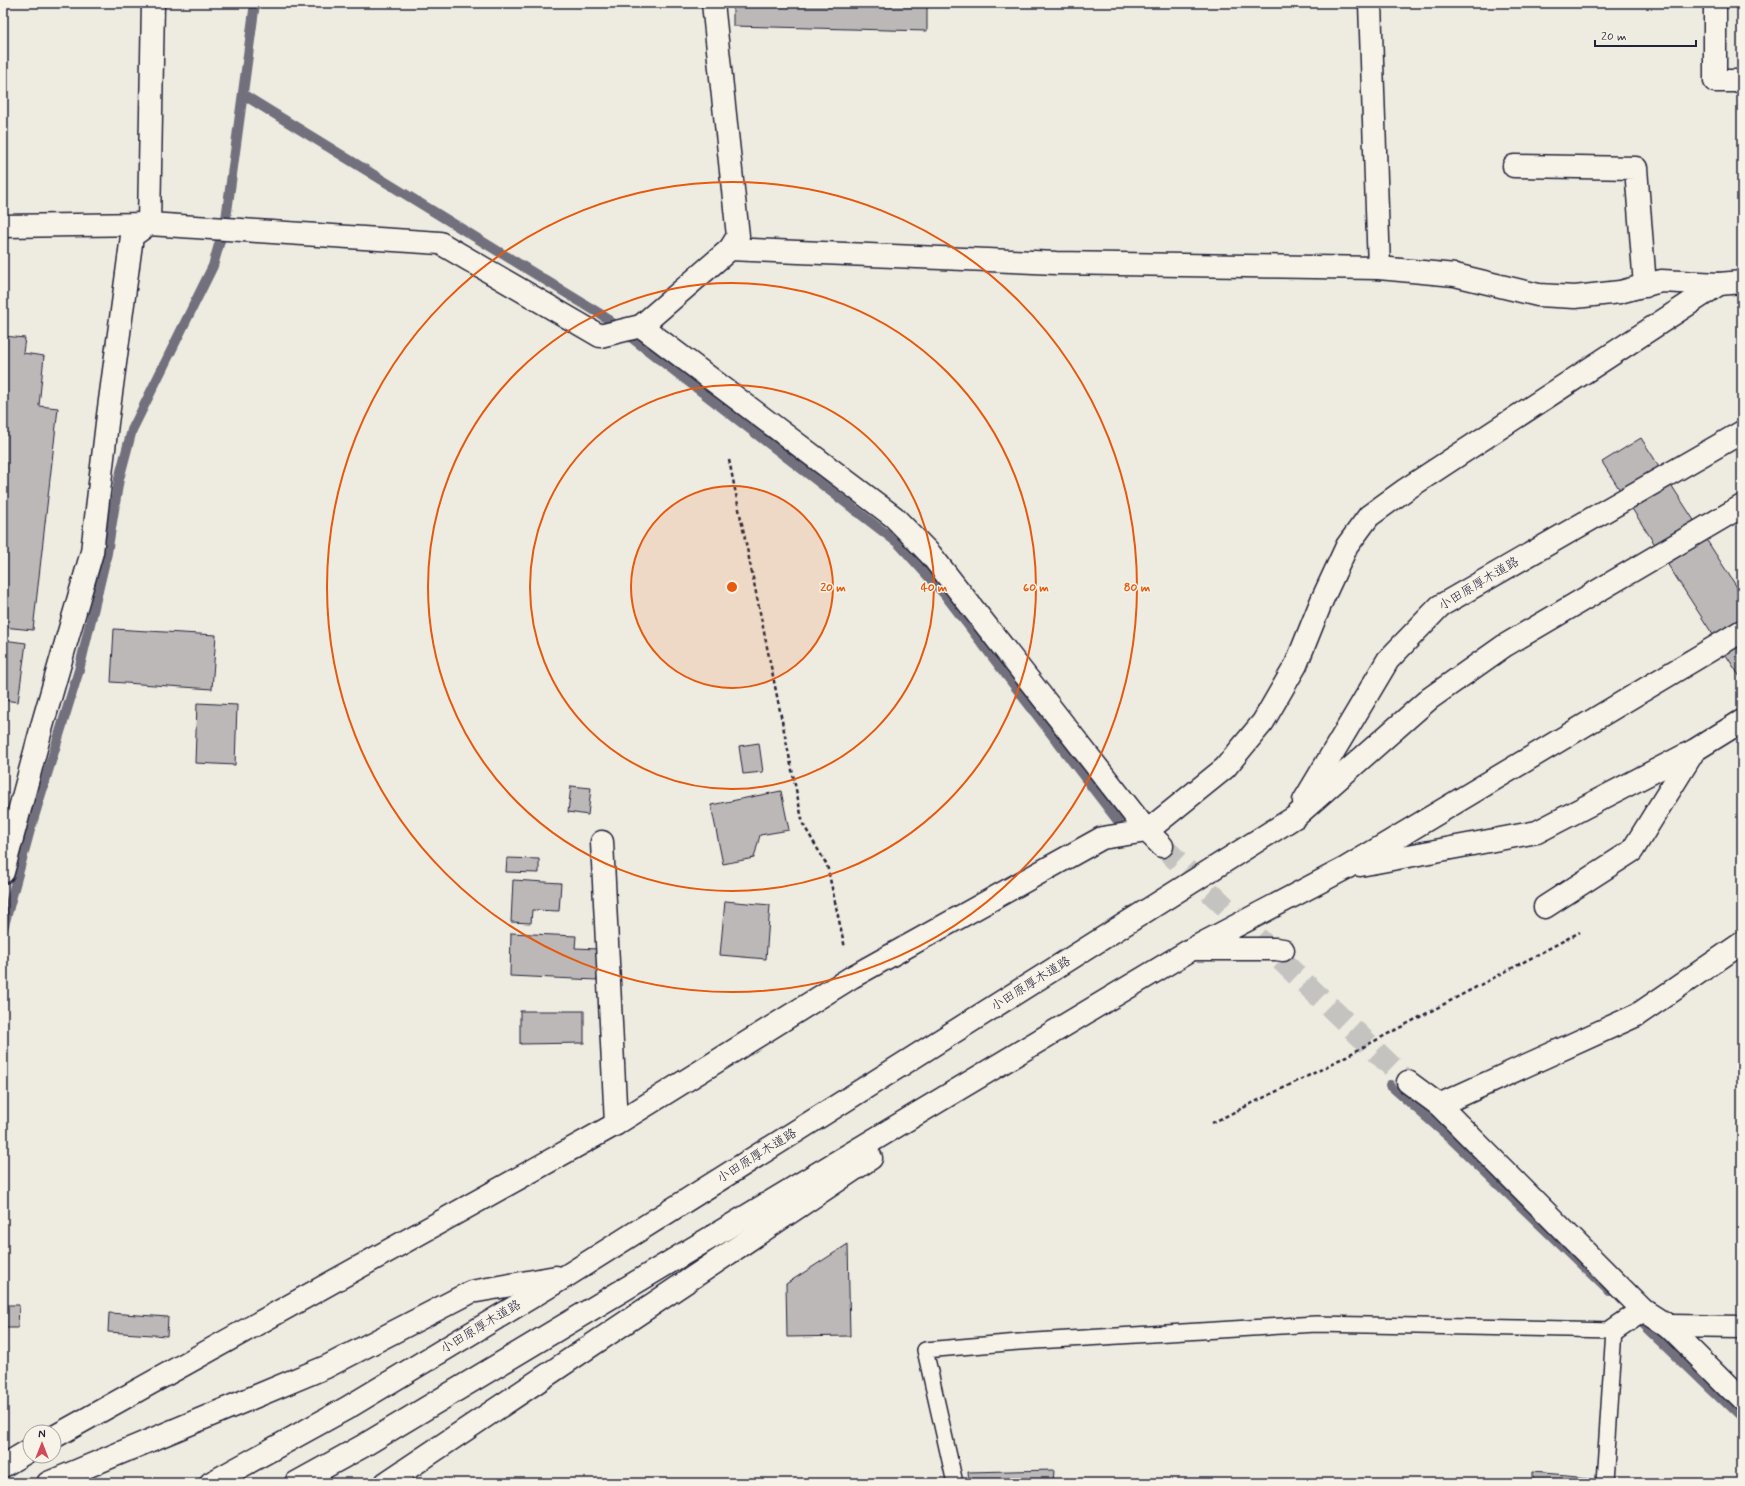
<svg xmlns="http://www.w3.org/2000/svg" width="1745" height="1486" font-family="Mynerve,'Klee One',sans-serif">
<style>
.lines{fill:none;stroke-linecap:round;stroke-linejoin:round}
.stream{stroke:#716f7b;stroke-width:10}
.building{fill:#bbb8b7;stroke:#22223b}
.street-tunnel{stroke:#c5c3c0;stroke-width:22;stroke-dasharray:22 11;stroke-linecap:butt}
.lane-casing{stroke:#22223b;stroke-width:18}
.street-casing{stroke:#22223b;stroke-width:25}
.highway-casing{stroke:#22223b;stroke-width:25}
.path{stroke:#22223b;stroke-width:2.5;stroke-dasharray:4 3;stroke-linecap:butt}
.lane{stroke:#f7f3e8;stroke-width:15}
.street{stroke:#f7f3e8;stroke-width:22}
.highway{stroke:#f7f3e8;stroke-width:22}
.ring{fill:none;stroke:#e8590c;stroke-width:2}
.labels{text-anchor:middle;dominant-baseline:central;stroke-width:3;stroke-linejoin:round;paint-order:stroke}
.street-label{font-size:13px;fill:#22223b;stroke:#f7f3e8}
.centre{fill:#e8590c;stroke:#f7f3e8;stroke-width:2}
.ring-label{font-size:12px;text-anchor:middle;font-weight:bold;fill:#e8590c;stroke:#f7f3e8;stroke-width:3;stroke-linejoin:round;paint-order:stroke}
</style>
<rect width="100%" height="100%" fill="#eeebe1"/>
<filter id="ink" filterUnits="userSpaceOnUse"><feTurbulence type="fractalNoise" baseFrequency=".025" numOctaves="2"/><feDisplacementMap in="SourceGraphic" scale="8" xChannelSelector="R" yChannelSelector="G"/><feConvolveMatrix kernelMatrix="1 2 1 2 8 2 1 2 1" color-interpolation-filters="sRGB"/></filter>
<g filter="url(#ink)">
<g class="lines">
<g class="stream">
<polyline points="244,95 602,315 898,543 945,595 1118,821"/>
<polyline points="3,929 30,830 79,670 107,553 119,479 132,430 213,266 226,219 255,3"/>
<polyline points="1390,1085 1448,1136 1609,1291"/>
<polyline points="1633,1314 1742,1419"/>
</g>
</g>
<g class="building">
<polygon points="733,3 927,3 927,31 733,26"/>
<polygon points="3,336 25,338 23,353 44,356 39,406 58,408 33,630 3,627"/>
<polygon points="1641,438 1742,595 1742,680 1602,462"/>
<polygon points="114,629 216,635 212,689 111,682"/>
<polygon points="3,640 26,643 18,702 3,700"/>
<polygon points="197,703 237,705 235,765 195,763"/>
<polygon points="759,743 763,772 743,774 739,746"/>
<polygon points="571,786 591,788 588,815 568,812"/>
<polygon points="781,791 789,830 760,835 754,858 723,864 711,805"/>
<polygon points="507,858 539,859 539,873 506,872"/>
<polygon points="513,880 561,883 559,911 532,910 531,923 511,922"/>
<polygon points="725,901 770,905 766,959 720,955"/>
<polygon points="511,933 576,936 575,948 598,949 597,980 510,976"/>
<polygon points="520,1011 584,1011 584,1043 520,1044"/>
<polygon points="848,1244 850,1336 787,1337 786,1284"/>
<polygon points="3,1305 19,1305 18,1328 3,1328"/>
<polygon points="109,1313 168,1317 167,1336 108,1332"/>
<polygon points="1054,1470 1053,1483 969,1483 968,1472"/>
<polygon points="1532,1472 1590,1477 1590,1483 1532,1483"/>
</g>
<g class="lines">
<polyline class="street-tunnel" points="1162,846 1408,1082"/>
<g class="lane-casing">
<polyline id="lane" points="955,1483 925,1350 1019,1342 1316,1324 1614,1330 1604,1483"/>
</g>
<g class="street-casing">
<g id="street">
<polyline points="713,3 738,236 730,249"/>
<polyline points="1370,3 1379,268"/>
<polyline points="1715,3 1715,81 1742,81"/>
<polyline points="1514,166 1636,168 1645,286"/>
<polyline points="3,226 149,224 440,243 600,336 641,326 730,249 1056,263 1379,268 1455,275 1538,295 1575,297 1620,292 1661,281 1719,284 1742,282"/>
<polyline points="641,326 894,517 931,555 1147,831 1162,846"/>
<polyline points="602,842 616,1124"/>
<polyline points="3,872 42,726 92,552 107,423 132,236 149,224 153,3"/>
<polyline points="1408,1082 1439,1105 1643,1310 1668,1326 1742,1400"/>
<polyline points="1439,1105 1637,1015 1742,943"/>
<polyline points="1668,1326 1742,1327"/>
<polyline points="1614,1330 1643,1310"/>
<polyline points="54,1437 616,1124 852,977 1102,838 1147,831 1225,768 1263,722 1296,665 1322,600 1347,546 1369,516 1405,490 1719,284"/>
<polyline points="3,1466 30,1450"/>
</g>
</g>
<g class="highway-casing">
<g id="highway">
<polyline points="1304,801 1388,660 1440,606 1742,432"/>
<polyline points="1360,865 1537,832 1695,750 1742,721"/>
<polyline points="1545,907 1632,851 1694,751"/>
<polyline points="1195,949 1276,949 1283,950"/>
<polyline points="48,1483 326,1367 471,1292 556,1277"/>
<polyline points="211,1483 347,1408 568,1275 1295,817 1429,699 1504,646 1742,506"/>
<polyline points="296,1483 363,1446 1192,949 1346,868 1742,631"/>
<polyline points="386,1483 871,1158"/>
</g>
</g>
<g class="path">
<polyline points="729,460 803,824 827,865 845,948"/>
<polyline points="1212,1123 1318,1071 1580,932"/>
</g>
<use href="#lane" class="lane"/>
<use href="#street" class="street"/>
<use href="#highway" class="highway"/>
</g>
</g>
<circle cx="732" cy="587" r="101" fill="#e8590c" fill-opacity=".12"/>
<g class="ring">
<circle cx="732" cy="587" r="101"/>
<circle cx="732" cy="587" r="202"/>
<circle cx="732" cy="587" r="304"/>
<circle cx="732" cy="587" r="405"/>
</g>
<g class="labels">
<g class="street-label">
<text transform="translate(1479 584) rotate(-31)">小田原厚木道路</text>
<text transform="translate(1031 984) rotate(-32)">小田原厚木道路</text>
<text transform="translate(757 1156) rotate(-32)">小田原厚木道路</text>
<text transform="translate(481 1327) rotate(-31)">小田原厚木道路</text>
</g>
</g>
<circle cx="732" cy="587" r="6" class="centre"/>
<g class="ring-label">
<text x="833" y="591">20 m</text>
<text x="934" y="591">40 m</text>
<text x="1036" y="591">60 m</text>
<text x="1137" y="591">80 m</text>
</g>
<rect width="1745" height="1486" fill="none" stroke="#f7f3e8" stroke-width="16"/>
<rect x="8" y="8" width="1729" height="1470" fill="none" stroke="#22223b" stroke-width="1.5" filter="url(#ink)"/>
<g transform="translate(42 1444)"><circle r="19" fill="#f7f3e8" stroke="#a29fa3"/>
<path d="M0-3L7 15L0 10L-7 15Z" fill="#d1495b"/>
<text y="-6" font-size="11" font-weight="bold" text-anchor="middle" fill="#22223b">N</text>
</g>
<path d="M1595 40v6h101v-6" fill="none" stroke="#22223b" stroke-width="2"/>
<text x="1601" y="40" font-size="12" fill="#22223b" stroke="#f7f3e8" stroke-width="3" paint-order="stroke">20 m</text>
</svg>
